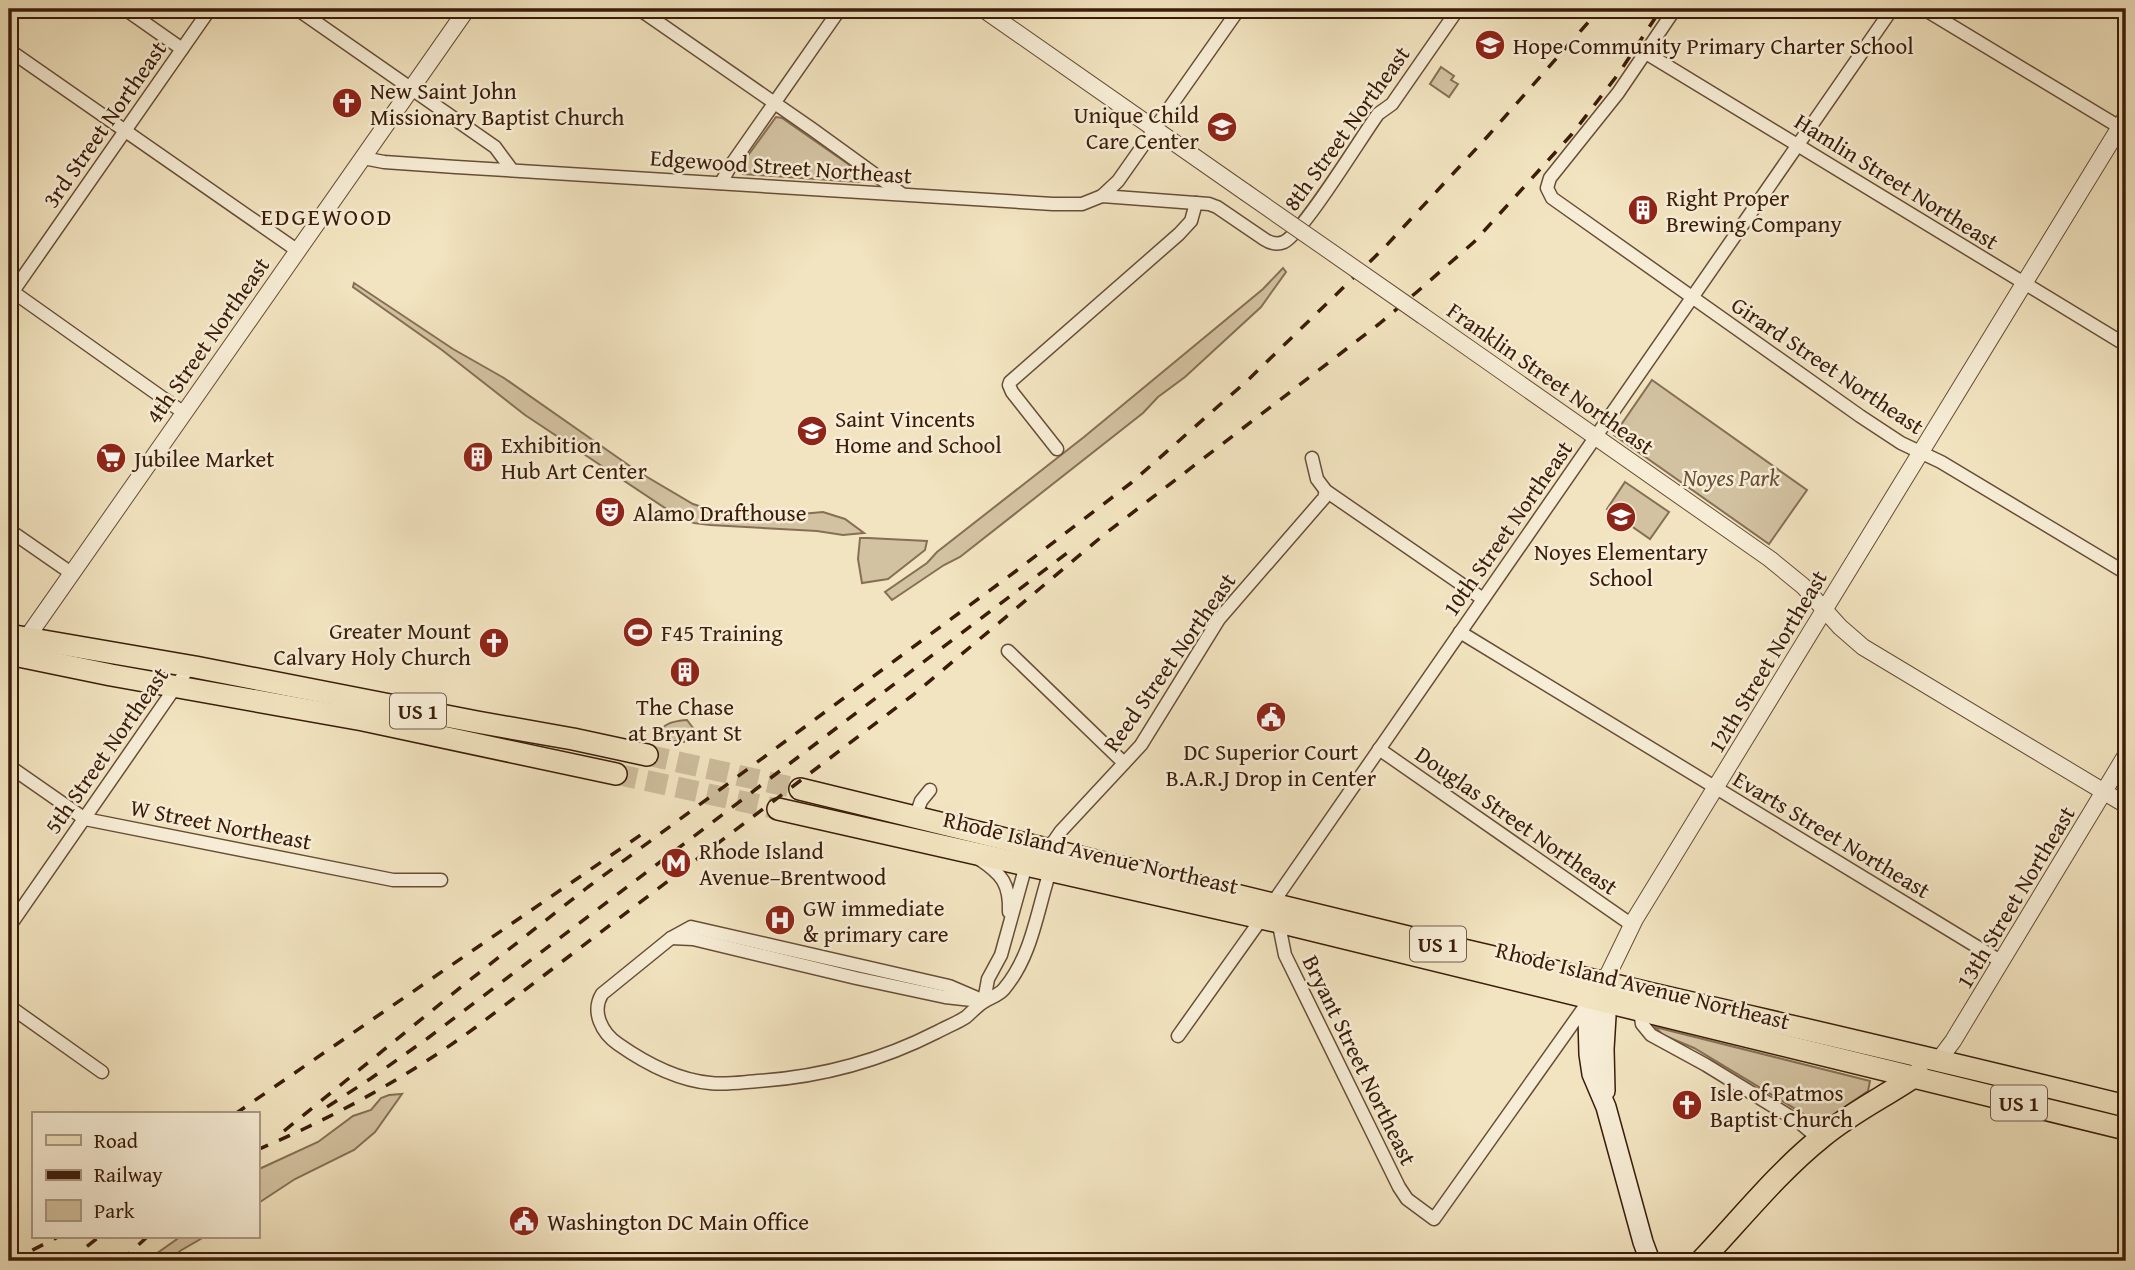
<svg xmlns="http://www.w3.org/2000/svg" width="2135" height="1270" font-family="'Gentium Book Plus',serif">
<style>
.green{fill:#d3c2a1;stroke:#866f55;stroke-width:2}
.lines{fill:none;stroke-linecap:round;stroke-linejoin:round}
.primary-tunnel{stroke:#cdbc9b;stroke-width:21;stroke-dasharray:21 10;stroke-linecap:butt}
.minor-casing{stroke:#684e37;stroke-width:15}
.tertiary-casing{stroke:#684e37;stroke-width:18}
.secondary-casing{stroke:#3a1c09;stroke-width:22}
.primary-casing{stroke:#3a1c09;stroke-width:24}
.minor{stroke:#f7edd6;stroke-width:12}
.tertiary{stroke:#f7edd6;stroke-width:16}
.secondary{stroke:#f7edd6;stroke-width:19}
.primary{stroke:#f2e4c0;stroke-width:21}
.rail{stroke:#3a1c09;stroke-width:3.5;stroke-dasharray:12 12;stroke-linecap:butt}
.tertiary-bridge-casing{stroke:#684e37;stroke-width:18;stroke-linecap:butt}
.tertiary-bridge{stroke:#f7edd6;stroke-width:16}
.labels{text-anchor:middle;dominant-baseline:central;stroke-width:5;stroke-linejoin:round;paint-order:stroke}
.shield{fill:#f7edd6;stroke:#735b46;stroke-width:2}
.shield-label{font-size:21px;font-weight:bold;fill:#3a1c09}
.poi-label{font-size:23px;fill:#3a1c09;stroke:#f7edd6;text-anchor:start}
.street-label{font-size:23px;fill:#3a1c09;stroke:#f7edd6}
.park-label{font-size:23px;font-style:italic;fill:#684e37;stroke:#f7edd6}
.neighbourhood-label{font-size:24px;letter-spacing:2px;fill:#3a1c09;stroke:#f7edd6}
</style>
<rect width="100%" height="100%" fill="#f2e4c0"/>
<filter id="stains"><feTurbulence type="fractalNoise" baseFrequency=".00286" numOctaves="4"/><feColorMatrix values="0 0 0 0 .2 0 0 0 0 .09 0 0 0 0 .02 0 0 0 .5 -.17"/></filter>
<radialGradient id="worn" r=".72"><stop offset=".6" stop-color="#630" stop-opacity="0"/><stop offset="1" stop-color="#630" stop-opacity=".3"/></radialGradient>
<g class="green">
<polygon points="1441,67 1454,76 1451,80 1458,84 1449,97 1430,84"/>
<polygon points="776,117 782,118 861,173 862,181 859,182 743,174 740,169 741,165"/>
<polygon points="1283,268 1286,272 1261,307 1185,377 1158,397 1143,413 960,557 944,565 892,600 885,592 927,563 937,552 1084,437 1263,289"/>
<polygon points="354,283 453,349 504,378 637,471 693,504 717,512 739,516 778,516 823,512 845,519 864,533 843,535 817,531 710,525 694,523 677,516 525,415 442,350 353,287"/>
<polygon points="1652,380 1807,490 1769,544 1614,435"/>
<polygon points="1625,482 1669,512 1650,539 1607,509"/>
<polygon points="860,538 868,538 927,541 925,550 888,579 862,583 858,559"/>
<path d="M687 720 696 732 684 742 662 740 658 737C661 723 674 721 687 720Z"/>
<polygon points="1655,1027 1870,1081 1868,1091 1824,1121 1817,1122 1694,1048 1663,1035"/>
<polygon points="402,1094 375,1132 354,1150 295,1179 257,1204 257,1170 318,1142 353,1116 371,1110 381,1098 389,1095"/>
<polygon points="180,1237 204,1237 180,1251 170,1261 146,1261"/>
</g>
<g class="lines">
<g class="primary-tunnel">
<polyline points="647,755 800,789"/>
<polyline points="616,774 778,809"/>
</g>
<g class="minor-casing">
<g id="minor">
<polyline points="125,9 182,49"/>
<polyline points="297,9 495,147 512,170"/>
<polyline points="639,9 812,129 902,194"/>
<polyline points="1675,9 1618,93 1550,178 1547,188 1552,198 1860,416 1901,443 1941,462 2126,573"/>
<polyline points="1924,9 2126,131"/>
<polyline points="9,50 298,251"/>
<polyline points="1646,53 2126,345"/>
<path d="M363 158 384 162 456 167 1053 204H1082L1102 196 1209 204 1217 207 1264 239C1270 243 1277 245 1284 242 1303 233 1362 136 1378 114L1392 104 1458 9"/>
<polyline points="721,183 731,165 840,9"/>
<polyline points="1102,196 1118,181 1239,9"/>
<polyline points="9,289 184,413"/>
<polyline points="9,297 210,9"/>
<polyline points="1057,449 1012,392 1009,385 1010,382 1179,234 1191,221 1196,203"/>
<polyline points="1312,458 1317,479 1326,491 1483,599"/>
<polyline points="9,530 71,573"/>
<polyline points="1460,632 2002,962"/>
<polyline points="1008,651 1124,763"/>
<polyline points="1379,749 1632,925"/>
<polyline points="9,766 85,819 393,880 441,880"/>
<polyline points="915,818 921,801 930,790"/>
<path d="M979 859C1002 874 1010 884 1009 912"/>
<polyline points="1278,920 1285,955 1399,1187 1407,1199 1434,1219 1588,1002"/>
<polyline points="9,927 190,666"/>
<polyline points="671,938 693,939 856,978 945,997 972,1000"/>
<path d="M984 1001 949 986 691 927 671 938 602 994C591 1012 602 1033 618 1044 645 1063 677 1080 710 1083 726 1085 743 1082 758 1081 820 1077 882 1060 937 1032 946 1027 957 1023 966 1017 971 1013 976 1007 982 1003 989 998 998 996 1004 989 1032 956 1037 911 1050 871L1049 866"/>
<polyline points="984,1001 988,979 1001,955 1026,865 1047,851 1061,831 1141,745 1219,619 1324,498 1326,491"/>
<polyline points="9,1006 102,1072"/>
<polyline points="1640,1011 1642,1024 1651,1035 1706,1065 1799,1122 1819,1139"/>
<polyline points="1178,1036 1272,904 1892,9"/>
</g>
</g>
<g class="tertiary-casing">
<g id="tertiary">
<polyline points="983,9 1245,192"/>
<polyline points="1423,316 1770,559 1803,586 1840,627 1863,647 2126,805"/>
<polyline points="21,646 467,9"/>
<polyline points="1604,983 1635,919 2126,117"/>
<polyline points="1938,1061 1953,1041 2126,755"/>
</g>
</g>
<g class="secondary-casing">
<g id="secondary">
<polyline points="1603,990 1601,1001 1606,1016 1604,1049 1605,1091"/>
<polyline points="1601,1001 1589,1012 1588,1017 1589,1054 1592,1074 1606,1107 1643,1242 1650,1261"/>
</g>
</g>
<g class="primary-casing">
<g id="primary">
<polyline points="9,635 195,667 477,722 573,739 647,755"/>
<polyline points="9,654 111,675 363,720 616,774"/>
<path d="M800 789C1004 840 1208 890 1412 938 1650 994 1889 1047 2126 1106"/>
<polyline points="778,809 1279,922 2126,1129"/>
<path d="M1701 1261C1740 1220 1778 1172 1822 1137 1852 1112 1886 1096 1918 1074"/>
</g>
</g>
<use href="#minor" class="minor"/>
<use href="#tertiary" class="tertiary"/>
<use href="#secondary" class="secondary"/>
<use href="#primary" class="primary"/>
<g class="rail">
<polyline points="327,1107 370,1079 428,1038 1075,547"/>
<polyline points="235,1114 642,834"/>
<polyline points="284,1131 461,987 588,887 1016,571 1131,483 1248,380 1384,248 1487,137 1600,9"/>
<path d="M257 1150C334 1117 408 1077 476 1027L913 695 1106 533 1379 324 1418 291 1474 242 1572 134 1619 73 1661 9"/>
<polyline points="11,1261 58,1237"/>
<polyline points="68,1261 99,1237"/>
<polyline points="121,1261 147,1237"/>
</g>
<g class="tertiary-bridge-casing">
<polyline id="tertiary-bridge" points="1245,192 1423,316"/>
</g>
<use href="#tertiary-bridge" class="tertiary-bridge"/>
</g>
<defs>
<g id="school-disc" transform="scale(1.575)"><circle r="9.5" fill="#8f2418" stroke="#f7edd6"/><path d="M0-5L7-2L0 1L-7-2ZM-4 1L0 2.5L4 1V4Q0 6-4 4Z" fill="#fff"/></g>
<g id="church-disc" transform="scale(1.575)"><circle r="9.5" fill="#8f2418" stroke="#f7edd6"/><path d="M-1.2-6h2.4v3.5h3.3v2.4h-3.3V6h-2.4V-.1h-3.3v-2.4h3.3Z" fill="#fff"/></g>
<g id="building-disc" transform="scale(1.575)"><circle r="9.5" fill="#8f2418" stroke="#f7edd6"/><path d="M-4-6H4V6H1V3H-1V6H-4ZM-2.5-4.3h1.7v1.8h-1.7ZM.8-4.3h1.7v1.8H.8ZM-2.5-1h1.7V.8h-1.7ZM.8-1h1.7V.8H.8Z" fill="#fff"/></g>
<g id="supermarket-disc" transform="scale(1.575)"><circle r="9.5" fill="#8f2418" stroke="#f7edd6"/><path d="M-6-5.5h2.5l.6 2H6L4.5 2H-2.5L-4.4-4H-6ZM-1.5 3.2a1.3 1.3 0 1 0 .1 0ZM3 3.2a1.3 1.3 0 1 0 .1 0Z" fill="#fff"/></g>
<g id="theatre-disc" transform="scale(1.575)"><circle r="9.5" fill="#8f2418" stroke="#f7edd6"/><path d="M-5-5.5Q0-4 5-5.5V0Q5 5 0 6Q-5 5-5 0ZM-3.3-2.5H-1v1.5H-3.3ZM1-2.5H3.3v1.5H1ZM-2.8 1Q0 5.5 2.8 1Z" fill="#fff"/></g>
<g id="stadium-disc" transform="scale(1.575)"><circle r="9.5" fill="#8f2418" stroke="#f7edd6"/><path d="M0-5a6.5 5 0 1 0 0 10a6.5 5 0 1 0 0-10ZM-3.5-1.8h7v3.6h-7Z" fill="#fff"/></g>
<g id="civic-disc" transform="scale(1.575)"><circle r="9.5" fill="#8f2418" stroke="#f7edd6"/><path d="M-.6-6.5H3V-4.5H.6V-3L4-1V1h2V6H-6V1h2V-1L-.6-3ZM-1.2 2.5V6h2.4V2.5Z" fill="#fff"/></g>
<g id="metro-disc" transform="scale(1.575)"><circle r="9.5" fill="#8f2418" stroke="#f7edd6"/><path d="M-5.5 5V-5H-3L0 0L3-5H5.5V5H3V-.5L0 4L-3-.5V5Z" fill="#fff"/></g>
<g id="hospital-disc" transform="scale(1.575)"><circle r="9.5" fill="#8f2418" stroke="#f7edd6"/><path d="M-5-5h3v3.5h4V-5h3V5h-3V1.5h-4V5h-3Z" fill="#fff"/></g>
</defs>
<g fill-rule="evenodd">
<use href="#school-disc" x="1490" y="45"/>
<use href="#church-disc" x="347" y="103"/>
<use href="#school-disc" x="1222" y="127"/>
<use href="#building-disc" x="1643" y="210"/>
<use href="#school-disc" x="812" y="431"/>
<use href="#building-disc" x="478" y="457"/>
<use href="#supermarket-disc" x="111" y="458"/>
<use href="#theatre-disc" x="610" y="512"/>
<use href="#school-disc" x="1621" y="517"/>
<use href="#stadium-disc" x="638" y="632"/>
<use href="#church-disc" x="494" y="643"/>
<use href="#building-disc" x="685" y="672"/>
<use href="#civic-disc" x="1271" y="717"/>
<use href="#metro-disc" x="676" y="863"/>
<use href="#hospital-disc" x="780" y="920"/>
<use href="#church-disc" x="1687" y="1105"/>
<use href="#civic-disc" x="524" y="1221"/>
</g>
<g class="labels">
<g class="shield">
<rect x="390" y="693.5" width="56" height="35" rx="5"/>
<rect x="1410" y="926.5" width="56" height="35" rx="5"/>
<rect x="1991" y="1085.5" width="56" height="35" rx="5"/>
</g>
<g class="shield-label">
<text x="418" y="711">US 1</text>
<text x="1438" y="944">US 1</text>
<text x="2019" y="1103">US 1</text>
</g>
<g class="poi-label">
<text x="1513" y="45">Hope Community Primary Charter School</text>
<text x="370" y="90">New Saint John<tspan x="370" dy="26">Missionary Baptist Church</tspan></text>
<text x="1199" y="114" text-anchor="end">Unique Child<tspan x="1199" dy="26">Care Center</tspan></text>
<text x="1666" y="197">Right Proper<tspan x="1666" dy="26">Brewing Company</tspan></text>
<text x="835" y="418">Saint Vincents<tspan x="835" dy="26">Home and School</tspan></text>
<text x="501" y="444">Exhibition<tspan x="501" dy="26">Hub Art Center</tspan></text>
<text x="134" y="458">Jubilee Market</text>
<text x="633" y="512">Alamo Drafthouse</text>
<text x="1621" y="551" text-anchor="middle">Noyes Elementary<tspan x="1621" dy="26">School</tspan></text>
<text x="471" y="630" text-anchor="end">Greater Mount<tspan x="471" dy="26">Calvary Holy Church</tspan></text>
<text x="661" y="632">F45 Training</text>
<text x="685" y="706" text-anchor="middle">The Chase<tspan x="685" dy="26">at Bryant St</tspan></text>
<text x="1271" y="751" text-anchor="middle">DC Superior Court<tspan x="1271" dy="26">B.A.R.J Drop in Center</tspan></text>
<text x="699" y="850">Rhode Island<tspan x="699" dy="26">Avenue–Brentwood</tspan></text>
<text x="803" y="907">GW immediate<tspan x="803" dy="26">&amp; primary care</tspan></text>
<text x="1710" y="1092">Isle of Patmos<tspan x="1710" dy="26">Baptist Church</tspan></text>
<text x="547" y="1221">Washington DC Main Office</text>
</g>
<g class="street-label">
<text transform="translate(104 124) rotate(-55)">3rd Street Northeast</text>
<text transform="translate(1346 128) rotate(-54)">8th Street Northeast</text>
<text transform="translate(781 166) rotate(4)">Edgewood Street Northeast</text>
<text transform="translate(1897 181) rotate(32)">Hamlin Street Northeast</text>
<text transform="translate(207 340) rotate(-55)">4th Street Northeast</text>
<text transform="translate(1828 365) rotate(34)">Girard Street Northeast</text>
<text transform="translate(1551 378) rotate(35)">Franklin Street Northeast</text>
<text transform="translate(1507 528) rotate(-55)">10th Street Northeast</text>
<text transform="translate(1767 661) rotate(-59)">12th Street Northeast</text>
<text transform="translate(1169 662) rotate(-55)">Reed Street Northeast</text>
<text transform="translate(106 750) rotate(-55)">5th Street Northeast</text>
<text transform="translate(1517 820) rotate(35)">Douglas Street Northeast</text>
<text transform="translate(221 824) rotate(11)">W Street Northeast</text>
<text transform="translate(1832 834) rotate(31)">Evarts Street Northeast</text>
<text transform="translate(1091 852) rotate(13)">Rhode Island Avenue Northeast</text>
<text transform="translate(2015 897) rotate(-59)">13th Street Northeast</text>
<text transform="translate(1643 985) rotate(14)">Rhode Island Avenue Northeast</text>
<text transform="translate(1360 1060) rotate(64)">Bryant Street Northeast</text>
</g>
<g class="park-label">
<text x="1731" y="477">Noyes Park</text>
</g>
<g class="neighbourhood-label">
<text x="327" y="216">EDGEWOOD</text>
</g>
</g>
<rect width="2135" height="1270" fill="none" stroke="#f2e4c0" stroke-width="35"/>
<rect x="10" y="10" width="2114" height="1249" fill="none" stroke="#3a1c09" stroke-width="3.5"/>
<rect x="18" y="18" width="2100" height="1235" fill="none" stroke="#3a1c09" stroke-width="2"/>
<rect x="32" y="1112" width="228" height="126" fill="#f7edd6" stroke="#ab9984" stroke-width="2"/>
<rect x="46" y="1135" width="35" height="10" fill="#f2e4c0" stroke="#ab9984" stroke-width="2"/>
<text x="94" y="1148" font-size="21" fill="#3a1c09">Road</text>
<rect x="46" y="1170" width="35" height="10" fill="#3a1c09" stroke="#ab9984" stroke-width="2"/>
<text x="94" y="1182" font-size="21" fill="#3a1c09">Railway</text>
<rect x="46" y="1200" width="35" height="21" fill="#d3c2a1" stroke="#ab9984" stroke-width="2"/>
<text x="94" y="1218" font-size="21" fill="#3a1c09">Park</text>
<rect width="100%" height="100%" filter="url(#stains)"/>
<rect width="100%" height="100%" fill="url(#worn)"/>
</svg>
